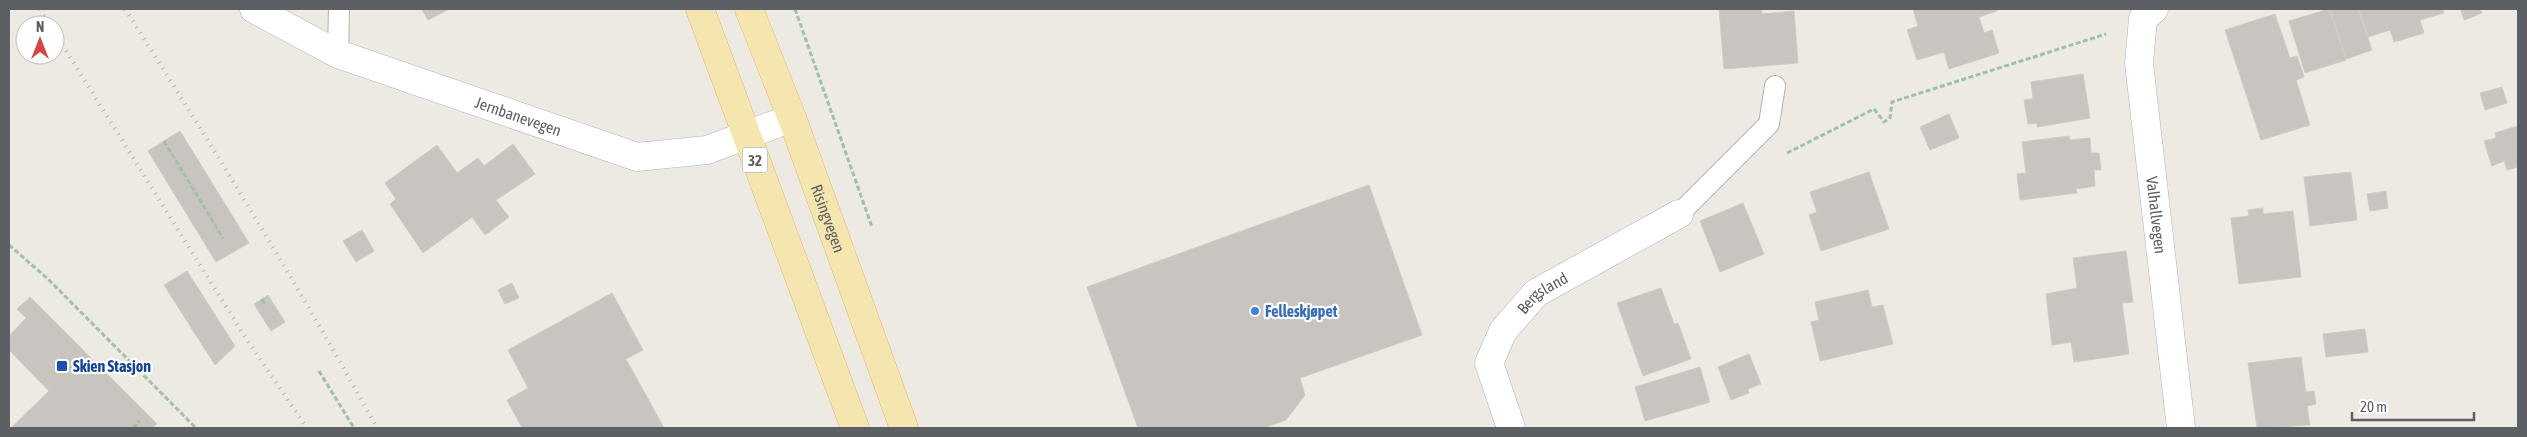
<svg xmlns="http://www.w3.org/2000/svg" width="2527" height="437" font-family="'Asap Condensed',sans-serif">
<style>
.building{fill:#c8c5c0;stroke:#d0cbc3}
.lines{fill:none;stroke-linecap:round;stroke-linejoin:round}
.lane-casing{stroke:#b1b4b7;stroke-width:22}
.street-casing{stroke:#b1b4b7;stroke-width:29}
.primary-casing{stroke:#e1b869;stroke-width:29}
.path{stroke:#9dc2a5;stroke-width:3;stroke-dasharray:5 2.5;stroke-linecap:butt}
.lane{stroke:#fff;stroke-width:20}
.street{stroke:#fff;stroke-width:28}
.primary{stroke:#f5e6b0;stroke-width:28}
.rail{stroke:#b2b3b3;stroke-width:4;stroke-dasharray:1 6;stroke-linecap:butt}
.shop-dot{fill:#3f7fe0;stroke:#fff;stroke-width:2}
.transit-dot{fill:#1a4fb4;stroke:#fff;stroke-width:2}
.labels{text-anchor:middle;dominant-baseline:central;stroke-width:4.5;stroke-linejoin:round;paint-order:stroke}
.shield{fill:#fff;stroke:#8d8f92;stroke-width:1}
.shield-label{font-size:15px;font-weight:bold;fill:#5c5f63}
.street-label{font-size:16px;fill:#5c5f63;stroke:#fff}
.shop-label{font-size:16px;font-weight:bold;fill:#366cbe;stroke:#fff;text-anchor:start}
.transit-label{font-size:16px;font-weight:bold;fill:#164399;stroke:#fff;text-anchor:start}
</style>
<rect width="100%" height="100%" fill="#edeae4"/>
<g class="building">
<polygon points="422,9 449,9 428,20"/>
<polygon points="1719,9 1761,9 1762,14 1794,11 1798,63 1724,69"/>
<polygon points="1913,9 1996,9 1997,11 1979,17 1984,33 1992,30 1999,53 1949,69 1944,52 1917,60 1907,30 1918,26"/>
<polygon points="2329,9 2346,60 2305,73 2289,21"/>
<polygon points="2330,9 2358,9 2372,50 2346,59"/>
<polygon points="2359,9 2442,9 2444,13 2420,20 2424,33 2394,42 2390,30 2368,37"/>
<polygon points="2461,9 2480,9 2482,13 2464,20"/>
<polygon points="2275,14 2290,58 2297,56 2304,77 2296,80 2310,125 2261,140 2225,30"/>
<polygon points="2083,74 2090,118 2037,127 2037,123 2028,124 2024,100 2033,99 2031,82"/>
<polygon points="2502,87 2507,103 2485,110 2480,93"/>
<polygon points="1949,114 1959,138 1930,150 1920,127"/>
<polygon points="2518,126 2518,167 2507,170 2504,161 2492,166 2484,141 2496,138 2495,133"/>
<polygon points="180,131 249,243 216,262 148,151"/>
<polygon points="2069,136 2070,140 2090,138 2091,153 2099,153 2101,170 2094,170 2095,186 2076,189 2077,193 2020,200 2017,174 2026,173 2022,142"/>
<polygon points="513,144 535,174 496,200 509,217 485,235 472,217 423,253 390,204 396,199 385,183 437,145 457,173 478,158 484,166"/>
<polygon points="1869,172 1889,229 1821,251 1809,215 1817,212 1810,192"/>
<polygon points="2351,172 2357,220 2310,226 2304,177"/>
<polygon points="1369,185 1422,335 1300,378 1305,395 1286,420 1263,428 1138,428 1087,287"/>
<polygon points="2386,191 2388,208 2370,211 2367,194"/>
<polygon points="1743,203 1764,254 1720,272 1700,221"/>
<polygon points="2263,208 2263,214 2293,211 2301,277 2239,284 2231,218 2249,216 2248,210"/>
<polygon points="362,230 374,251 356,262 343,241"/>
<polygon points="2126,251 2133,302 2122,303 2129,354 2074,362 2071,342 2052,345 2046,294 2077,288 2073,258"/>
<polygon points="187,271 235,346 215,365 164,285"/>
<polygon points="512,283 519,298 505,304 498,290"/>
<polygon points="1661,288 1674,324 1678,323 1691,359 1643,376 1617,303"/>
<polygon points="1868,290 1872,307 1883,305 1893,344 1820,361 1811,322 1819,320 1815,302"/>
<polygon points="612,293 643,350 626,359 664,428 522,428 507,400 528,388 508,350"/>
<polygon points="268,295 285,322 271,331 254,304"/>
<polygon points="30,297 157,424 152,428 11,428 49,391 9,350 9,336 26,318 17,309"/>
<polygon points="2365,329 2368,352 2326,357 2323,334"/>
<polygon points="1749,354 1761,384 1748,389 1749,393 1731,400 1718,367"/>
<polygon points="2301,357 2306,392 2314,391 2316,404 2307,406 2310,425 2257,428 2248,363"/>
<polygon points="1700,367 1710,402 1645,421 1635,387"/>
</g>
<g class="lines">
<g class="lane-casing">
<g id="lane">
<polyline points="338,54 339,9"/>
<polyline points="1679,214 1769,124 1775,86"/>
</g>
</g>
<g class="street-casing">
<g id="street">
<path id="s1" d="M254 9 338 54 637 157 707 150 792 118"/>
<path id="s2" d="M2154 9 2143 19 2139 63 2181 428"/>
<path id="s3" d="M1511 428 1489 363 1503 331 1536 293 1679 214"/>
</g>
</g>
<g class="primary-casing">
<g id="primary">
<polyline points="700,9 855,428"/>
<path id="s4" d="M749 9 792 118 904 428"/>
</g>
</g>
<g class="path">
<polyline points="795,9 872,227"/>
<polyline points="164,141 223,238"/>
<polyline points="1787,153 1874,109 1884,122 1890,118 1892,102 2106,34"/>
<polyline points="9,245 48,279 196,428"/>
<polyline points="262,299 264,303 263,304"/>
<polyline points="319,371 354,428"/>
<polyline points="133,428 139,421"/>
</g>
<use href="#lane" class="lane"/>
<use href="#street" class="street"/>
<use href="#primary" class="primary"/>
<g class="rail">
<polyline points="40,9 50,25"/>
<path d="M125 9C213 147 298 285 377 428"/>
<polyline points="55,33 245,337 307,428"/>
</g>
</g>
<circle class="shop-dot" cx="1255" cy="311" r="5"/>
<rect class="transit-dot" x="56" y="360" width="12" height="12" rx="2.5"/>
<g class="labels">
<rect class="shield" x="742.5" y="147.5" width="25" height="25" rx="4"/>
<g class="shield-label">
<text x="755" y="160">32</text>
</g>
<g class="street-label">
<text stroke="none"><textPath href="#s1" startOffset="286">Jernbanevegen</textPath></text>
<text stroke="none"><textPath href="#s2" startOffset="212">Valhallvegen</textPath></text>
<text stroke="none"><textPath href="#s4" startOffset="224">Risingvegen</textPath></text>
<text stroke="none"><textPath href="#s3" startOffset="159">Bergsland</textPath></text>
</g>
<g class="shop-label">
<text x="1265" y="311">Felleskjøpet</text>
</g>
<g class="transit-label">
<text x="73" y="366">Skien Stasjon</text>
</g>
</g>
<rect width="2527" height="437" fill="none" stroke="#5c5f63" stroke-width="20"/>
<g transform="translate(40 40)"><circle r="24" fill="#ffffff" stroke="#bebfc1"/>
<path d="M0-4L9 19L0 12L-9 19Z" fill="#d54542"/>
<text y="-8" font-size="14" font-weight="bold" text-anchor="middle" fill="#5c5f63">N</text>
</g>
<path d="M2352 412v8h122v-8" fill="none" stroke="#5c5f63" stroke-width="2.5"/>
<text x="2360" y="412" font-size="15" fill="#5c5f63" stroke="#ffffff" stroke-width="4" paint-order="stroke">20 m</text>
</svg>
